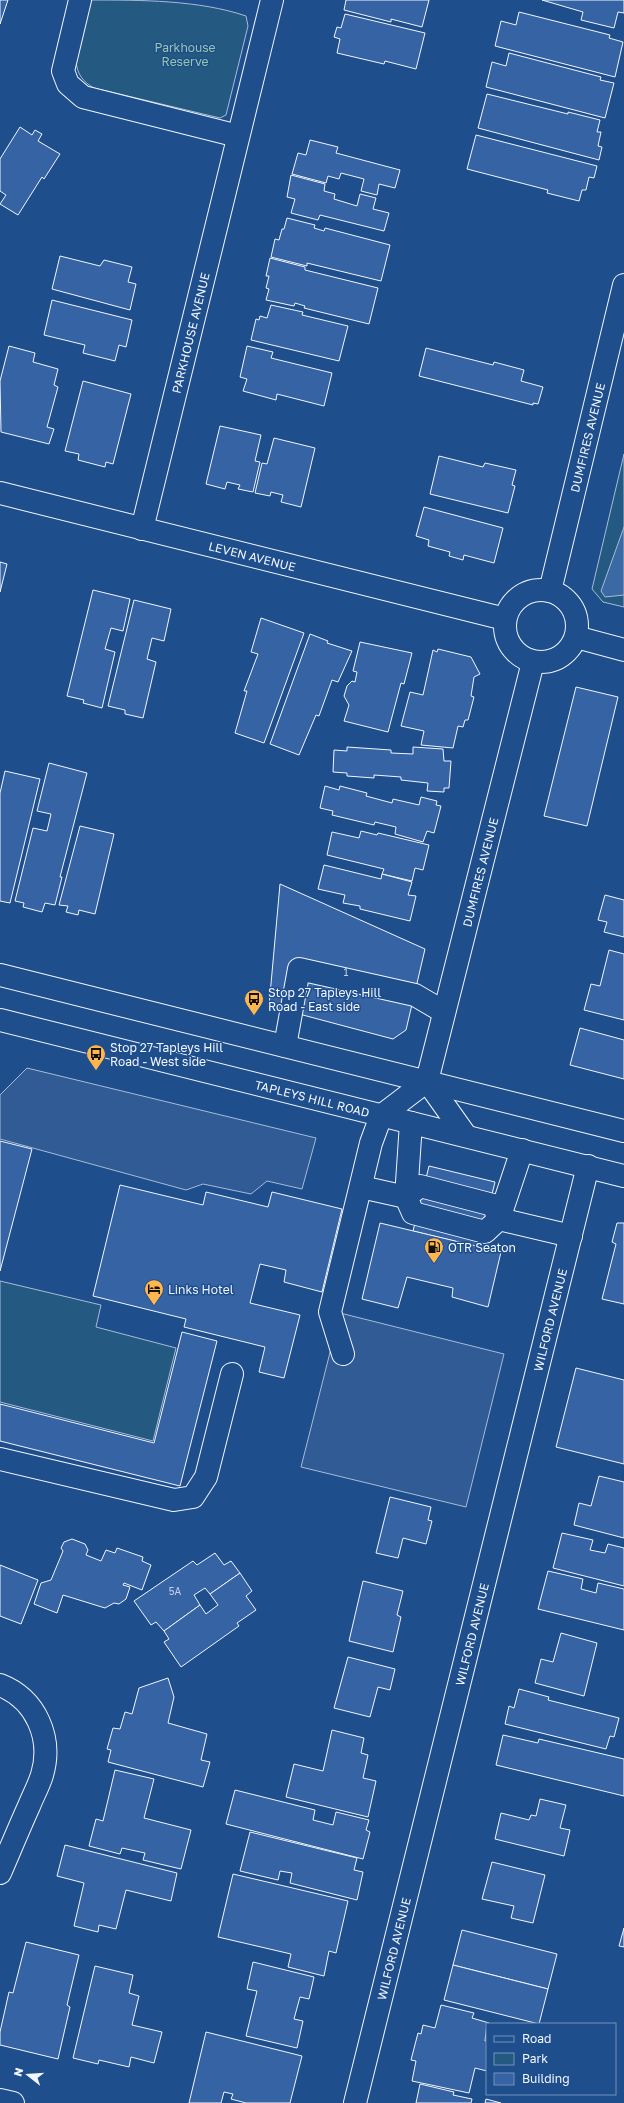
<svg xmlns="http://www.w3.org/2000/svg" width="624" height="2103" font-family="'Golos Text',sans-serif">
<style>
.green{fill:#245a82;stroke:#a8bbd7}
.parking{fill:#305b95;stroke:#a8bbd7}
.water{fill:#3b69a3;stroke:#a8bbd7}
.building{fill:#3563a3;stroke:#f2f6ff}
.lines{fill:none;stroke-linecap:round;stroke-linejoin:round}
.minor-casing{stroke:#f2f6ff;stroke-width:24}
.major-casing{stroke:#f2f6ff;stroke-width:24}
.minor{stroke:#1f4e8c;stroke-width:22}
.major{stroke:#1f4e8c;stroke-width:22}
.labels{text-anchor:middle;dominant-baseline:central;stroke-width:3;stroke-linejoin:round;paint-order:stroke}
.number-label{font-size:10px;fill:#c3d1e8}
.park-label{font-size:12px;fill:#97c8a6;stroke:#1f4e8c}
.street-label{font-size:12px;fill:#f2f6ff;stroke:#1f4e8c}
.poi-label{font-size:12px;fill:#f2f6ff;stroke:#1f4e8c;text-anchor:start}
</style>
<rect width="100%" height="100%" fill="#1f4e8c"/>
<g class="green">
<path d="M90 0C141 0 199 0 246 16L248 26 226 115 220 118 94 88C83 82 77 74 76 61Z"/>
<polygon points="624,454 624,607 603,602 592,589"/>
<polygon points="0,1281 101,1305 96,1327 176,1348 153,1441 0,1402"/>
</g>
<g class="parking">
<polygon points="27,1068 316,1138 302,1189 267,1181 251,1194 203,1184 186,1190 0,1139 0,1095"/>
<polygon points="340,1313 504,1354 466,1507 301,1467"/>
</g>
<polygon class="water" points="624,527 624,595 605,597 601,591"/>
<g class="building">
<polygon points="0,0 8,0 0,24"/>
<polygon points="346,0 429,0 422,27 391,19 391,22 344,10"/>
<polygon points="542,0 624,0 624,13 618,12 614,28 581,20 583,12"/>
<polygon points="519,12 610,35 609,38 623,42 615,77 495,46 501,21 516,25"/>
<polygon points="345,14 425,33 416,69 385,61 384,64 337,53 340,39 334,37 337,27 341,28"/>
<polygon points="509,53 601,77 600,80 614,83 605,118 486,87 492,62 506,66"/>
<polygon points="487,94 568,114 568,112 600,120 597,132 601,132 598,146 602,147 599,160 478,128"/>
<polygon points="20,127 32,135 35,130 42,134 38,141 60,154 44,179 42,177 18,215 0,204 6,195 0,191 0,159"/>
<polygon points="476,135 597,166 594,178 589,177 586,190 582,190 579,201 547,193 548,190 467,169"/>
<polygon points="310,140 338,147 336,153 400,170 395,188 379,184 377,195 361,191 364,179 341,173 339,179 328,176 326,183 292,174 298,153 306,155"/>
<polygon points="291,175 325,184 324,191 335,194 334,199 357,206 360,194 376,198 373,209 389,213 384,231 320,215 318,220 291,213 295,199 287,197"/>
<polygon points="287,218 315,225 314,228 324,231 325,228 390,245 381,281 307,263 307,266 271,257 275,239 279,240 282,229 284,229"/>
<polygon points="60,256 100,266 104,260 132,267 128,282 136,284 130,310 52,289"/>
<polygon points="270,258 305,267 305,270 378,288 369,324 304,308 305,306 295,303 294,306 266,300 269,289 266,288 269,276 266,276"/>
<polygon points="52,300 132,320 126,347 119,345 115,361 83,353 85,345 44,335"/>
<polygon points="271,305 303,312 302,315 348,326 339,361 251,340 256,319 259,320 260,316 267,318"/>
<polygon points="9,346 35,353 33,362 58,369 54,385 58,387 47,427 54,429 49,444 1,432 0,381"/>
<polygon points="247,346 273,352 271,358 332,373 324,406 277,394 276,400 243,391 247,379 240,377"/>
<polygon points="426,348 493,365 494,362 524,370 521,381 543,387 538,404 533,403 533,405 419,376"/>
<polygon points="83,381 131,394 113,464 106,462 105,467 78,460 79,454 65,451"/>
<polygon points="220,426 261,435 255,461 260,462 253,492 238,489 240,485 227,482 225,489 206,484"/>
<polygon points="274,438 315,448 301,507 281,502 283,495 271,492 270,496 255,493 262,463 267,464"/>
<polygon points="439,456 483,467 485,463 516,470 512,485 515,486 508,513 430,494"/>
<polygon points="424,507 503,528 494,563 464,555 463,560 449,556 450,552 428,546 429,540 416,536"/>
<polygon points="0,562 7,564 0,592"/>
<polygon points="93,590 130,599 123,631 111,628 105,649 115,652 102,708 83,703 84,700 67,696"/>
<polygon points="134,600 171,609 164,641 152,638 147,659 156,662 143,718 125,714 125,710 108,706"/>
<polygon points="261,618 304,633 264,743 235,733 247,691 244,691 258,654 251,652"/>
<polygon points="310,634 328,641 327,643 352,651 338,682 332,680 319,716 316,715 299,755 270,744"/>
<polygon points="360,642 412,653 404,684 401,683 388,732 344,721 349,705 344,696 347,686 352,681 355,682 357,672 353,671"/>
<polygon points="438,649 471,657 480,674 474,677 471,696 474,697 468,720 465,720 463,727 458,726 453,748 421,745 424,731 401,726 410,692 423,695 433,650 437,652"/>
<polygon points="576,687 618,697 587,826 544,816"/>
<polygon points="347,747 391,750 391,753 413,754 413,747 443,749 444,761 451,761 449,788 444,788 444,792 427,791 428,783 401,780 401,777 374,775 374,778 347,776 347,773 333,772 334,750 347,751"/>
<polygon points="49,763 87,773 60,877 62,877 55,905 45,903 42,912 23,907 24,903 15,901 33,828 47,831 51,814 37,811"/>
<polygon points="5,771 40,779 10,903 0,901 0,793"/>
<polygon points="325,786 339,790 340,786 367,793 366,796 392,803 393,799 419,805 421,797 437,801 436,805 441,806 434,833 427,831 423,842 395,834 396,827 375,822 374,825 332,815 333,811 320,808"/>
<polygon points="80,826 114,834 95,914 79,910 78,915 66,912 68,906 59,905"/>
<polygon points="361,831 377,835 378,833 429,845 423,870 415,868 412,881 382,874 384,869 327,855 332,832 359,838"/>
<polygon points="324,865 381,879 382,874 412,882 408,895 416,896 410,921 360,909 360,906 343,903 345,895 318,889"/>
<polygon points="280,884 425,949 406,1030 393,1039 269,1006"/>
<polygon points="605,895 624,900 624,937 604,932 607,922 598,920"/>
<polygon points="609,950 624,954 624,1020 584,1010 591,984 600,986"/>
<polygon points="580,1028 624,1040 624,1079 570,1065"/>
<polygon points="0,1141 32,1149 0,1271"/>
<polygon points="429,1166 495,1182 479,1247 413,1231"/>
<polygon points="120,1185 203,1205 206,1192 268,1207 272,1192 342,1209 322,1292 284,1282 286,1270 260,1264 250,1303 300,1315 284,1378 259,1372 265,1347 184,1327 186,1319 93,1296"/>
<polygon points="380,1223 501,1252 488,1307 452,1297 453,1288 407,1277 398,1308 362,1299"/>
<polygon points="617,1223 624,1223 624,1304 602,1299 616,1244 612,1242"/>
<polygon points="182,1332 217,1341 180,1486 0,1441 0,1404 154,1443"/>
<polygon points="576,1368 624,1380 624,1464 556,1447"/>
<polygon points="599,1476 624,1482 624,1538 574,1525 579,1503 591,1506"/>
<polygon points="390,1497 431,1507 428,1520 432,1521 426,1544 403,1538 398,1558 376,1553"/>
<polygon points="562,1533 593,1540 590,1550 605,1553 608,1544 624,1548 624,1586 553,1568"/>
<polygon points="72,1539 85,1544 88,1550 86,1555 101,1561 106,1550 115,1553 117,1548 143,1557 142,1561 151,1565 142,1590 124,1583 123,1585 130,1587 126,1599 119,1604 114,1603 105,1608 63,1595 57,1613 34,1604 41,1583 51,1580 63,1551 61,1548 64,1542"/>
<polygon points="215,1553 224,1565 231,1561 240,1573 210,1594 205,1588 194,1595 200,1605 164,1631 156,1622 151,1625 134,1601 193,1561 197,1565"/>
<polygon points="0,1565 38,1580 21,1624 0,1616"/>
<polygon points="548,1571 583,1579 581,1589 596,1593 598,1583 624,1589 624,1630 538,1609"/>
<polygon points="240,1573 252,1591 246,1596 256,1610 237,1623 239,1626 181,1667 164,1642 169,1639 164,1631 200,1605 206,1614 218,1605 210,1594"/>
<polygon points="363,1581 403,1591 397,1615 401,1617 393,1652 349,1641"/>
<polygon points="561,1633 597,1643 584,1696 535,1683 541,1659 553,1662"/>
<polygon points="348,1657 395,1669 390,1690 378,1687 370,1717 334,1708"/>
<polygon points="168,1678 174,1697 168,1723 207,1734 201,1760 210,1762 203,1787 108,1762 111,1750 107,1749 113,1728 120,1729 125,1712 132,1714 139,1688"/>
<polygon points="519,1689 549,1697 548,1700 619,1718 614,1737 610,1736 606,1749 505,1724 509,1706 514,1708"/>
<polygon points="332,1730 364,1738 361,1753 368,1755 363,1778 376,1781 368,1817 286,1797 294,1764 323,1771"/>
<polygon points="503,1735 538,1743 539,1739 624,1759 624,1796 496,1765"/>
<polygon points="115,1770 154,1779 144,1818 191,1830 181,1869 143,1860 145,1853 122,1848 120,1854 89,1846 96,1819 103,1821"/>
<polygon points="235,1790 315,1810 313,1820 333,1825 336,1812 369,1820 366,1830 370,1832 363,1859 226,1824"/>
<polygon points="540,1799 566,1805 560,1828 570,1830 564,1856 495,1839 501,1813 529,1820 531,1815 536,1816"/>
<polygon points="250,1832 357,1858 354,1870 363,1872 357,1900 290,1883 292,1873 280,1871 278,1880 240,1871"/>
<polygon points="65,1845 177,1873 171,1901 126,1890 116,1929 99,1925 98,1932 74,1926 84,1883 57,1876"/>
<polygon points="492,1862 545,1875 533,1923 511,1918 514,1906 482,1899"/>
<polygon points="233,1874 348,1901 336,1953 329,1951 324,1976 288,1967 291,1954 218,1937"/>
<polygon points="624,1928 624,1947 619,1946"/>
<polygon points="462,1930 557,1954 548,1989 453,1965"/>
<polygon points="26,1942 79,1955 67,2005 70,2007 58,2059 0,2045 0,2032 9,1992 13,1993"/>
<polygon points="253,1962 314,1977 309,1999 300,1997 294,2019 303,2021 297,2048 246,2036 257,1991 247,1989"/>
<polygon points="453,1965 548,1989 539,2024 444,2000"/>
<polygon points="95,1966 133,1975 129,1993 139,1996 132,2025 162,2032 154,2063 131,2057 129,2067 99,2060 98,2064 73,2058"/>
<polygon points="441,2005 474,2013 472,2018 489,2023 487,2024 485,2041 487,2041 487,2071 475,2068 469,2093 412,2081 416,2061 411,2060 418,2033 421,2034 423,2025 435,2028"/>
<polygon points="206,2032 302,2056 290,2103 246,2103 231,2099 233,2094 224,2092 221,2103 189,2103"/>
<polygon points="420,2084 454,2092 453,2095 472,2099 471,2103 416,2103"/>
<polygon points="486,2099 501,2103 485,2103"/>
</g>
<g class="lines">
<g class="minor-casing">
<g id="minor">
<polyline points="80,0 63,71 68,84 83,97 238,136"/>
<path id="s1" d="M0 493 505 619"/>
<path id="s2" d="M142 529 272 0"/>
<circle cx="541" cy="626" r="36"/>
<path id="s3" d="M550 591 624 285"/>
<polyline points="576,637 624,650"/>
<polyline points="285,1046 299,969 415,995 444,1012"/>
<polyline points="427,1081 466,1136"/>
<polyline points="411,1123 406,1197 413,1213 485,1232 499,1219 571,1236"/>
<polyline points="361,1187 406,1197"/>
<polyline points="406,1197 420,1186 493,1205 499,1219"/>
<polyline points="499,1219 522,1150"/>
<path id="s4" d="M343 1354 330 1312 371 1143 381 1116 427 1081 533 662"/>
<polyline points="0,1459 174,1500 193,1497 206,1477 232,1374"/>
<path d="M0 1685C36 1699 53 1738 42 1775 39 1785 33 1796 29 1806 19 1828 10 1850 0 1873"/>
<polyline points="0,2100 13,2103"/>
<path id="s5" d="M355 2103 588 1166"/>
</g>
</g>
<g class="major-casing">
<g id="major">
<polyline points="0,975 624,1131"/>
<path id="s6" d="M0 1020 624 1176"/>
</g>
</g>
<use href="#minor" class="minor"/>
<use href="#major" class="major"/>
</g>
<defs>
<g id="bus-pin" transform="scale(1)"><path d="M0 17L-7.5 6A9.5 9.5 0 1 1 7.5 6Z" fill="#ffb74d" stroke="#1f4e8c"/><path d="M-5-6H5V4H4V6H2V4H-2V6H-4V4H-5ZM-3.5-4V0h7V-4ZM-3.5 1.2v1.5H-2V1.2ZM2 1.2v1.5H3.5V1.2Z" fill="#111"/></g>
<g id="fuel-pin" transform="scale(1)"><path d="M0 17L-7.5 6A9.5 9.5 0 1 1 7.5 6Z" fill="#ffb74d" stroke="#1f4e8c"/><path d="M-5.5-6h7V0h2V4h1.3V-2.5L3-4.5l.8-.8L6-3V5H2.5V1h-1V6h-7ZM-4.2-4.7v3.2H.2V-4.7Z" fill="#111"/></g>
<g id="hotel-pin" transform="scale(1)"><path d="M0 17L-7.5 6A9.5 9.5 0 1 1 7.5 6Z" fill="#ffb74d" stroke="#1f4e8c"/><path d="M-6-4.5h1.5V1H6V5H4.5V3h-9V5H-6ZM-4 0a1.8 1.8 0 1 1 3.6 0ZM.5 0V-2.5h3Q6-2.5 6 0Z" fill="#111"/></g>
</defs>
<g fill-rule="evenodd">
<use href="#bus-pin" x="254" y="999"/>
<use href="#bus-pin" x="96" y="1054"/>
<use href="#fuel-pin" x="434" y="1247"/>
<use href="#hotel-pin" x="154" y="1289"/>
</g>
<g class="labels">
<g class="number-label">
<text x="346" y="972">1</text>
<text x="175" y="1591">5A</text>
</g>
<g class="park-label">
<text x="185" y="47">Parkhouse<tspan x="185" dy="14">Reserve</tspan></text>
</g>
<g class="street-label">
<text stroke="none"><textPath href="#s2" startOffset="202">PARKHOUSE AVENUE</textPath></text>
<text stroke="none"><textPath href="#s3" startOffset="158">DUMFIRES AVENUE</textPath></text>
<text stroke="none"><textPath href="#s1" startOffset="260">LEVEN AVENUE</textPath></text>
<text stroke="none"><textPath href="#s4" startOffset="520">DUMFIRES AVENUE</textPath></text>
<text stroke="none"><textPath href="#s6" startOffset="322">TAPLEYS HILL ROAD</textPath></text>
<text stroke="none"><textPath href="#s5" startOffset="807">WILFORD AVENUE</textPath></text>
<text stroke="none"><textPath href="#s5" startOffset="483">WILFORD AVENUE</textPath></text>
<text stroke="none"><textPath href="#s5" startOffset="159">WILFORD AVENUE</textPath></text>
</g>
<g class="poi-label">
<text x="268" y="992">Stop 27 Tapleys Hill<tspan x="268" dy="14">Road - East side</tspan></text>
<text x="110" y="1047">Stop 27 Tapleys Hill<tspan x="110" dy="14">Road - West side</tspan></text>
<text x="448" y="1247">OTR Seaton</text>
<text x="168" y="1289">Links Hotel</text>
</g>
</g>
<rect x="486" y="2023" width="130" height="72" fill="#1f4e8c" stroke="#7391ba"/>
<rect x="494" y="2036" width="20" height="6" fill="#1f4e8c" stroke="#7391ba"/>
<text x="522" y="2043" font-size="12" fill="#f2f6ff">Road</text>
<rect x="494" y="2053" width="20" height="12" fill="#245a82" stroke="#7391ba"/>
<text x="522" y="2063" font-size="12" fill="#f2f6ff">Park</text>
<rect x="494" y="2073" width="20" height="12" fill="#3563a3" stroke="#7391ba"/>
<text x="522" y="2083" font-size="12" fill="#f2f6ff">Building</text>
<g transform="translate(28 2075) rotate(287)" stroke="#1f4e8c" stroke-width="3" paint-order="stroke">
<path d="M0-3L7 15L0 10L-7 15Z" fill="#f2f6ff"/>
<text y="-6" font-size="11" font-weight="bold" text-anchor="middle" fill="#f2f6ff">N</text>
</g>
</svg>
